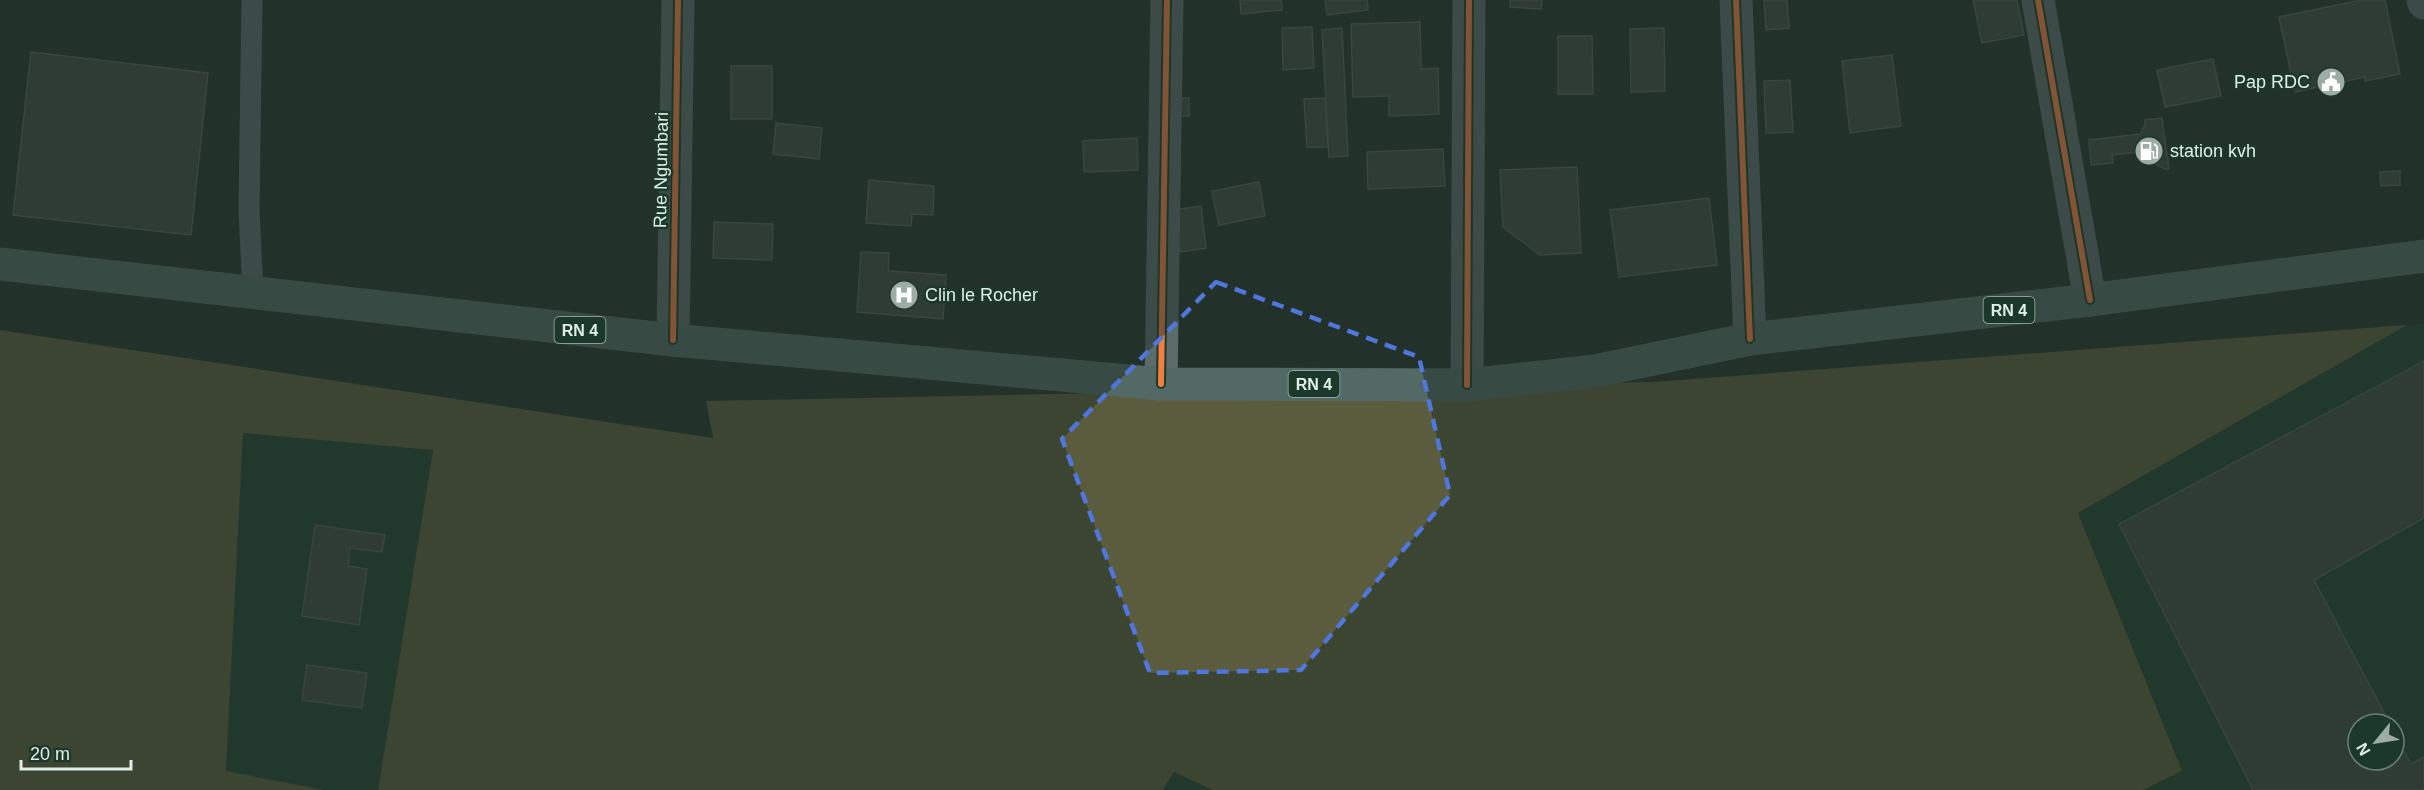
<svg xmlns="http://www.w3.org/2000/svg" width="2424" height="790" font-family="Arial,sans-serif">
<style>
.built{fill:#1f4031;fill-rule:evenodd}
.forest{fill:#5b5b3d}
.building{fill:#3e4940;stroke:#545d55;stroke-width:1.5}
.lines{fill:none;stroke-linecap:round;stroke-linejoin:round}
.lane{stroke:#5c6c6a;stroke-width:21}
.street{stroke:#5c6c6a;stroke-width:33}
.highway{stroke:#536965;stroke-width:33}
.cycleway-casing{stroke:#1c382b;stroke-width:10}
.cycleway{stroke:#f27e40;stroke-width:6}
.marked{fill:none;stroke:#4e76dc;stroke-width:4.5;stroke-dasharray:12 8;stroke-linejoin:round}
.labels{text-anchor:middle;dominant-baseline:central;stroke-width:5;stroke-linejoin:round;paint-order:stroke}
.shield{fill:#1c382b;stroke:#a4b8af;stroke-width:1.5}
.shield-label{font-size:16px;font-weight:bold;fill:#dfefe7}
.poi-label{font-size:18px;fill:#dfefe7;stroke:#1c382b;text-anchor:start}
.street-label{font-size:18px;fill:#dfefe7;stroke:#1c382b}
</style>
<rect width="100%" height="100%" fill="#22322a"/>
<g class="built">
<path d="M2424 323V790H2143L2182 771 2078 513 2407 325ZM2358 724H2394V760H2358Z"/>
<polygon points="242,433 433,449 378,790 324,790 226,772"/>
<polygon points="1174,772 1212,790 1163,790"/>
</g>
<polygon class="forest" points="2407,325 2078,513 2182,771 2143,790 1212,790 1174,772 1163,790 378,790 433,450 243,433 226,771 324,790 0,790 0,330 713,438 706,401 1654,382"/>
<g class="building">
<polygon points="1240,0 1281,0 1282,10 1241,14"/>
<polygon points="1325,0 1367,0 1368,10 1327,15"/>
<polygon points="1510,0 1542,0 1541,9 1510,7"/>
<polygon points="1764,0 1787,0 1789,28 1766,30"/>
<polygon points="1973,0 2017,0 2024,35 1982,43"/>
<polygon points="2361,0 2385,0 2400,74 2365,81 2365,77 2295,92 2279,17"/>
<polygon points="1420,22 1421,69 1438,68 1439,114 1389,116 1389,96 1353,97 1351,24"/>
<polygon points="1312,27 1314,68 1283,70 1282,28"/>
<polygon points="1342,28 1348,156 1329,157 1322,30"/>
<polygon points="1664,28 1665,91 1631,92 1630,29"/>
<polygon points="1558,36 1592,36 1593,94 1558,94"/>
<polygon points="31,52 208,73 191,235 13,215"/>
<polygon points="1892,55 1901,126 1850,133 1842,61"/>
<polygon points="2213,59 2221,96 2165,107 2157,70"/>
<rect x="731" y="66" width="41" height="53"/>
<polygon points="1790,80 1793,132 1766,133 1764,81"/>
<rect x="1177" y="98" width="12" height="18"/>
<polygon points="1325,98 1328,147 1307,147 1304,99"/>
<polygon points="2162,118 2169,169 2165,169 2138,156 2137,152 2112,155 2113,163 2091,165 2089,140 2140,134 2145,125 2145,120"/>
<polygon points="776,123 822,128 819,159 773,154"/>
<polygon points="1137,138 1138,170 1084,172 1083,141"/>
<polygon points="1443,149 1445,186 1368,189 1367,152"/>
<polygon points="1577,167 1581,253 1540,255 1503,227 1500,170"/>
<polygon points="2400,171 2400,185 2381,186 2380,172"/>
<polygon points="869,180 934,186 933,215 912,214 911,226 866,223"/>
<polygon points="1259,182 1265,216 1219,225 1212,191"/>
<polygon points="1709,198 1717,265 1619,277 1610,210"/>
<polygon points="1201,206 1206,248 1180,252 1174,210"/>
<polygon points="714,222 773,224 772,260 713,258"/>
<polygon points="861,252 889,253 888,271 946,275 943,319 857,312"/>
<polygon points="2424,361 2424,518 2314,580 2390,724 2358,724 2358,760 2394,760 2394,731 2411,764 2424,757 2424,790 2253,790 2119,524"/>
<polygon points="315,525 385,535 382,552 350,548 348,566 367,569 359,625 302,616"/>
<polygon points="307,665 367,673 362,708 302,700"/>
</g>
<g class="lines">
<polyline class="lane" points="252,0 249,209 253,293"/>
<g class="street">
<polyline points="1736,0 1750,339"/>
<polyline points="2038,0 2090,300"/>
<polyline points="2423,0 2424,3"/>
<polyline points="673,340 678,0"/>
<polyline points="1161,384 1167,0"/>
<polyline points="1467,385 1469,0"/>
</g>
<polyline class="highway" points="0,264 673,340 1161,384 1467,385 1595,371 1750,339 2090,300 2424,256"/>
<g class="cycleway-casing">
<g id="cycleway">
<polyline points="1736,0 1750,339"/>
<polyline points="2038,0 2090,300"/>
<polyline points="673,340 678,0"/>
<polyline points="1161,384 1167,0"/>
<polyline points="1467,385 1469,0"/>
</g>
</g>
<use href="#cycleway" class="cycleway"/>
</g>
<path d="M0 0H2424V790H0ZM1216 282 1419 357 1450 495 1301 670 1150 673 1062 439Z" fill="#22322a" fill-opacity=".55" fill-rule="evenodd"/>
<path class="marked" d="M1216 282 1419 357 1450 495 1301 670 1150 673 1062 439Z"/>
<defs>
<g id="civic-disc" transform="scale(1.5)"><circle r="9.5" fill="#9dada5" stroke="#1c382b"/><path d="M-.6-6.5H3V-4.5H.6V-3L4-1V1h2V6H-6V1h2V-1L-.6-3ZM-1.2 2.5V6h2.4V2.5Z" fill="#fff"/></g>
<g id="fuel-disc" transform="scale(1.5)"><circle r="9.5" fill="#9dada5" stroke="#1c382b"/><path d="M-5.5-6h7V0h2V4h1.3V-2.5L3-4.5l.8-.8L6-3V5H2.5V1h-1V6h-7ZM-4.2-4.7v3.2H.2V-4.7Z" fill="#fff"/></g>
<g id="hospital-disc" transform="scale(1.5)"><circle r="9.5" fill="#9dada5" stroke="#1c382b"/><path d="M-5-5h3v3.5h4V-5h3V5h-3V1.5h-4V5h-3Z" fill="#fff"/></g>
</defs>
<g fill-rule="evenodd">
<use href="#civic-disc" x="2331" y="82"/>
<use href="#fuel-disc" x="2149" y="151"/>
<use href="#hospital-disc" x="904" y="295"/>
</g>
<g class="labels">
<g class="shield">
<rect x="1983.5" y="297" width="51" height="26" rx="4.5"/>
<rect x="554.5" y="317" width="51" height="26" rx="4.5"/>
<rect x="1288.5" y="371" width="51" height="26" rx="4.5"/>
</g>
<g class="shield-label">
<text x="2009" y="310">RN 4</text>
<text x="580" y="330">RN 4</text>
<text x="1314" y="384">RN 4</text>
</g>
<g class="poi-label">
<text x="2310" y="82" text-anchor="end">Pap RDC</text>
<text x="2170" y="151">station kvh</text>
<text x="925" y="295">Clin le Rocher</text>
</g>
<g class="street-label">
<text transform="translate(661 170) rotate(-89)">Rue Ngumbari</text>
</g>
</g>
<g transform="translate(2376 742) rotate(240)"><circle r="28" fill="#1c382b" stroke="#6a8176" stroke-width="1.5"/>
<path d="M0-4.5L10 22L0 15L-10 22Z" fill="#9dada5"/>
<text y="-9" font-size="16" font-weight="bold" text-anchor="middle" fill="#dfefe7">N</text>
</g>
<path d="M21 760v9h110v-9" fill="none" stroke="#dfefe7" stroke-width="3"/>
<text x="30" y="760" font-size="18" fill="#dfefe7" stroke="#1c382b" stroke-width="4.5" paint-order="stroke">20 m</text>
</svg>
